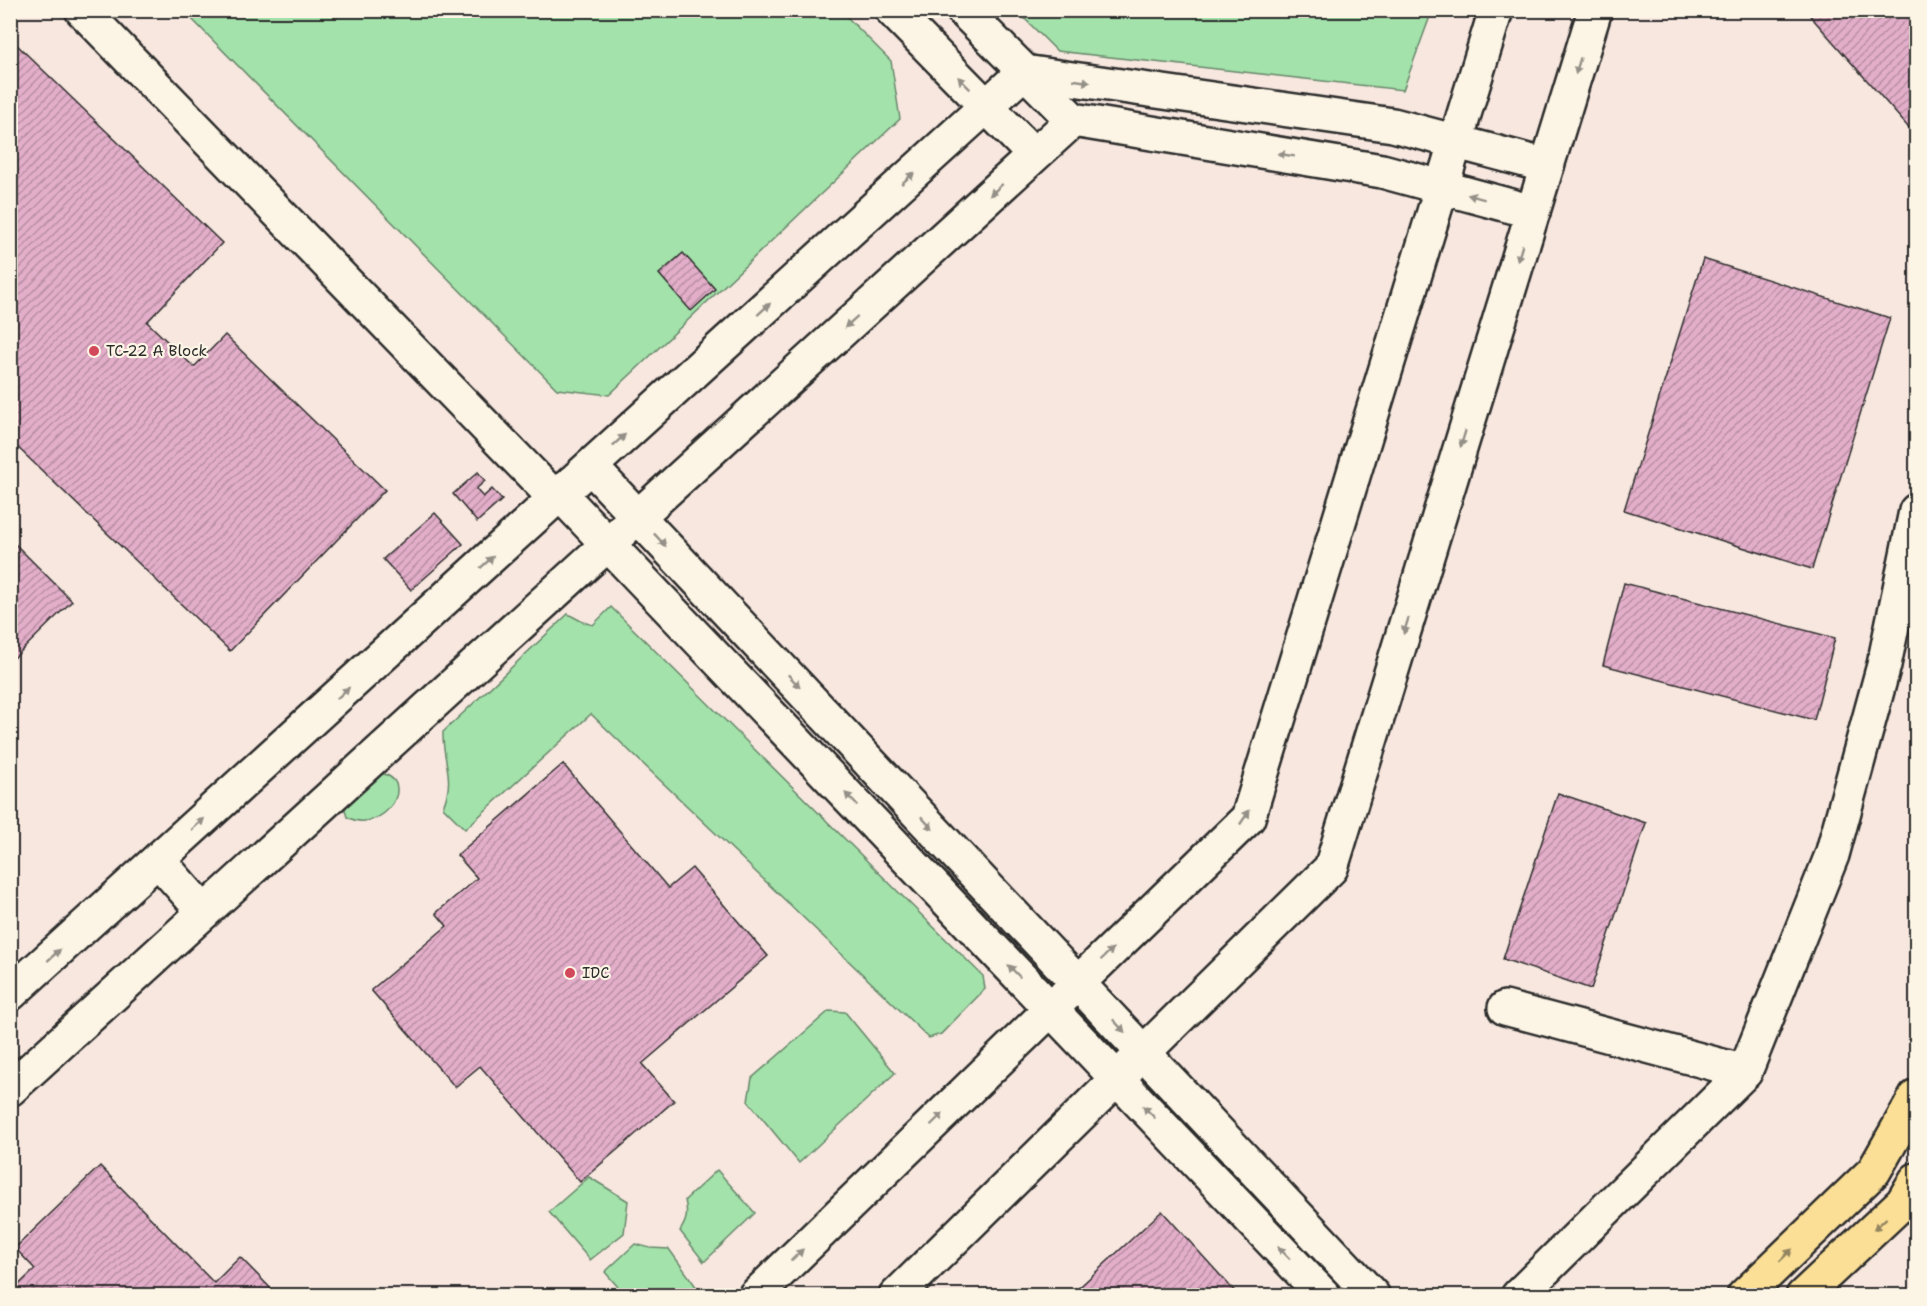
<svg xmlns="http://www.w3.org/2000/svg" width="1927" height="1306" font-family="'Shantell Sans',sans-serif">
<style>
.green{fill:#a3e2aa;stroke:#67866a;stroke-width:1.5}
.building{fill:url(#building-hatch);stroke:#2b2b2b;stroke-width:1.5}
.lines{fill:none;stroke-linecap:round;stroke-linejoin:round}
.minor-casing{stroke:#2b2b2b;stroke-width:38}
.major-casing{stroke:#2b2b2b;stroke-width:38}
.minor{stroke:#fcf5e5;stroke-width:33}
.major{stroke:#fbdf96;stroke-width:33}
.oneway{fill:#949088}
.oneway2{fill:#938560}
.poi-dot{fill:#d1495b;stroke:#fcf5e5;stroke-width:2}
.labels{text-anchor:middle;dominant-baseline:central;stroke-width:4.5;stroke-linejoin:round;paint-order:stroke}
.poi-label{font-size:15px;fill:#2b2b2b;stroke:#fcf5e5;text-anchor:start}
</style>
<defs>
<pattern id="building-hatch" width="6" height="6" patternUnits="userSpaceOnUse" patternTransform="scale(1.5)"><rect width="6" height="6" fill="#e3aec9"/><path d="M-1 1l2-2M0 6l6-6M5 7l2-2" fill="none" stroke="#b88ea3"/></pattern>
</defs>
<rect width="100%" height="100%" fill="#f7e7df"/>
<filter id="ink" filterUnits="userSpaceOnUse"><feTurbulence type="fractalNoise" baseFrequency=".0167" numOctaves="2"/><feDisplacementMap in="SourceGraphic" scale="12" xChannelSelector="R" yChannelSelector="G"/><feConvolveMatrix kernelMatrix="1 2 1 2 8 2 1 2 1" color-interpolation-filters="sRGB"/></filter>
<g filter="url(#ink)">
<g class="green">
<polygon points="184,11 841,11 891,61 900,119 609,395 557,389"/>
<polygon points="1017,11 1432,11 1403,90 1057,51"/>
<path d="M611 607 983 976 985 989 941 1034 929 1038 591 714 465 829 443 807C456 776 442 762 443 732L568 614 583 622 593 625Z"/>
<path d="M378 773C421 778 383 837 347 817L345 810 346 798Z"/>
<polygon points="829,1011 845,1012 895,1073 799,1163 748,1101 752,1078"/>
<path d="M717 1170 755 1213 704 1262 680 1231C687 1220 688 1214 685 1200Z"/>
<polygon points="589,1177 628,1201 624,1233 590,1260 549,1212"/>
<polygon points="635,1244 650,1248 669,1249 697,1288 689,1295 625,1295 605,1272"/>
</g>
<g class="building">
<polygon points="1805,10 1916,10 1916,136"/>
<polygon points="15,43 222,243 147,322 194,367 225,335 385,490 230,651 10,440 10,48"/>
<polygon points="683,253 715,289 691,311 659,274"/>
<polygon points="1703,259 1890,318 1812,569 1624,510"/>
<polygon points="478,472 485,481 476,489 483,497 492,489 502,500 477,522 453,494"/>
<polygon points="435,513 463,544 411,590 383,559"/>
<polygon points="10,539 72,601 10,662"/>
<polygon points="1624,583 1835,638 1814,720 1603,665"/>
<polygon points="563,764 668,888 692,868 768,956 642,1064 674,1101 580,1182 480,1066 455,1087 371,990 447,926 436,913 477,878 457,855"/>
<polygon points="1558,793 1646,823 1591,989 1503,959"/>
<polygon points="100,1166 214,1283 240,1257 278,1296 10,1296 10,1293 35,1269 15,1248"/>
<polygon points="1162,1211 1239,1296 1070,1296"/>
</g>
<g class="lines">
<g class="minor-casing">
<g id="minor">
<polyline points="82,10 556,499"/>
<polyline points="892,10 1034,155"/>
<polyline points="963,10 1073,120"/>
<polyline points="591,467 1373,1296"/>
<polyline points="561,495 1324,1296"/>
<polyline points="158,860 204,912"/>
<polyline points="10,994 1024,72 1393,125 1547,166"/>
<polyline points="1505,1008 1745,1072"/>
<polyline points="10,1089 1073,120 1382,171 1533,212"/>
<polyline points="755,1296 1248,818 1496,10"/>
<polyline points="896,1296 1331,868 1595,10"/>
<polyline points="1518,1296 1745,1072 1832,855 1884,665 1916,511"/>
</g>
</g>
<g class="major-casing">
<g id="major">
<polyline points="1744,1296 1874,1171 1916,1097"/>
<polyline points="1803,1296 1903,1202 1916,1180"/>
</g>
</g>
<use href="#minor" class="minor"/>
<use href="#major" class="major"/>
</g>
<defs><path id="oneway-solid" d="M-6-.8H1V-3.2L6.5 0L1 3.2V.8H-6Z" transform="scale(1.5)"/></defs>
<g class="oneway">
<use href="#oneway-solid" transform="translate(1578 66) rotate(107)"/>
<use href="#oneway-solid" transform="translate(1082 81) rotate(8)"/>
<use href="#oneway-solid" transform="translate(964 83) rotate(-135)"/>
<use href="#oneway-solid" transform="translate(1286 155) rotate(-171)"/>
<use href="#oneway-solid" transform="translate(908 178) rotate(-42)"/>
<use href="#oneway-solid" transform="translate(996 190) rotate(138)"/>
<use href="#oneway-solid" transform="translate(1476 197) rotate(-165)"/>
<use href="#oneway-solid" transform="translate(1520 253) rotate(107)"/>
<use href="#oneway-solid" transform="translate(764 309) rotate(-42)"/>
<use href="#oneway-solid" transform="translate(851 322) rotate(138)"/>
<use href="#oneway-solid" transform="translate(1463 439) rotate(107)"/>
<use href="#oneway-solid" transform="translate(619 440) rotate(-42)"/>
<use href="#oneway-solid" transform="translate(660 540) rotate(47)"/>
<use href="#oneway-solid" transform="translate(487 562) rotate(-42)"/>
<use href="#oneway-solid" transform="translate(1406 626) rotate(107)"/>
<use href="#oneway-solid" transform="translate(794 681) rotate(47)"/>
<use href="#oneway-solid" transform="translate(343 693) rotate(-42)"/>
<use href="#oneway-solid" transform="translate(851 799) rotate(-134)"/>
<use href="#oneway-solid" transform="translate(1245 817) rotate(-56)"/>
<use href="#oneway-solid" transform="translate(927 823) rotate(47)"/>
<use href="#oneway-solid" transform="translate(198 824) rotate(-42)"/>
<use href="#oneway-solid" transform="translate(1107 954) rotate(-44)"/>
<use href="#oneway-solid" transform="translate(54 955) rotate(-42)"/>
<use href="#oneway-solid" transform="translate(1014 971) rotate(-134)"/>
<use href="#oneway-solid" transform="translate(1119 1026) rotate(47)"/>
<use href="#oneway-solid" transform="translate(1149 1112) rotate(-134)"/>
<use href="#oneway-solid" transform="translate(937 1119) rotate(-44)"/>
<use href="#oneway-solid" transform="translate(1284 1253) rotate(-134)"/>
<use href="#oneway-solid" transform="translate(797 1255) rotate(-44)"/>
</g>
<g class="oneway2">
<use href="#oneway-solid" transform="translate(1880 1224) rotate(137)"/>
<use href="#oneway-solid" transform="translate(1786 1255) rotate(-44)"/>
</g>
</g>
<g class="poi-dot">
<circle cx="94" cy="351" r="6"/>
<circle cx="570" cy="973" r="6"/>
</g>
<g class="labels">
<g class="poi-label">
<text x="106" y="351">TC-22 A Block</text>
<text x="582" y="973">IDC</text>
</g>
</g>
<rect width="1927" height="1306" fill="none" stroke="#fcf5e5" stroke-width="36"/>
<rect x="18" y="18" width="1891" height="1270" fill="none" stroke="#2b2b2b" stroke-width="2" filter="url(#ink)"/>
</svg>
